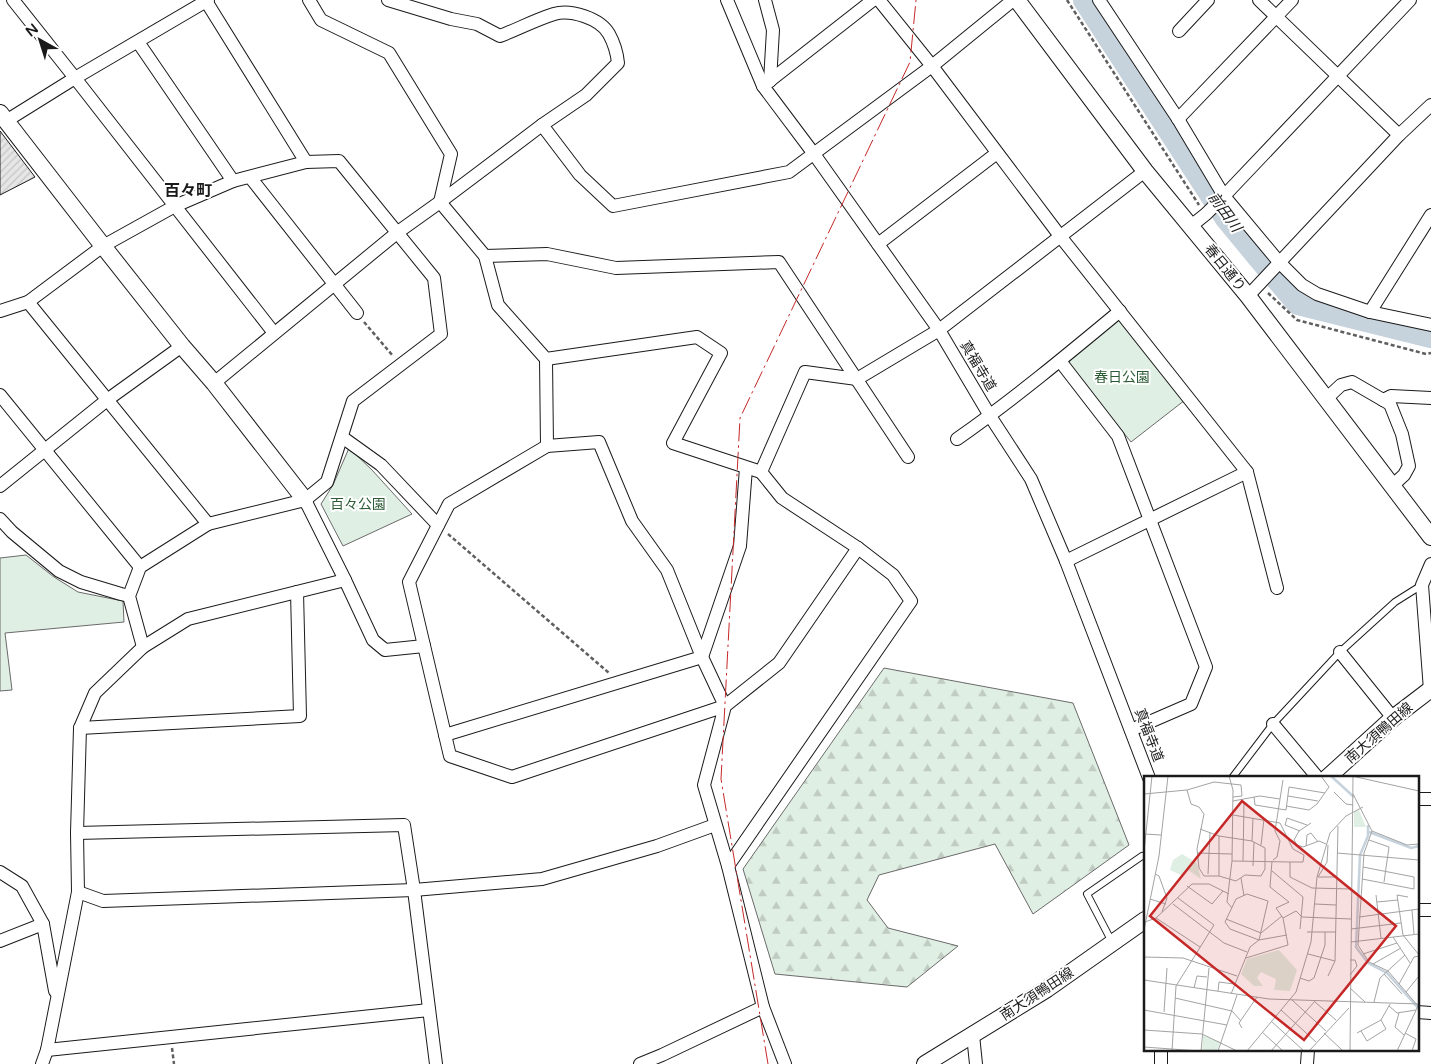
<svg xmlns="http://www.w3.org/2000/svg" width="1431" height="1064" font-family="'Varela Round','Noto Sans JP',sans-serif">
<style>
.forest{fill:url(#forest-firs);stroke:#6a6a6a}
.park{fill:#e0efe3;stroke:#6a6a6a}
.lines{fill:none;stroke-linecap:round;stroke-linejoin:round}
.river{stroke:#c6d2dc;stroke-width:24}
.building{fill:url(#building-hatch);stroke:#1a1a1a}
.lane-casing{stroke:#1a1a1a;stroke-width:8}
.street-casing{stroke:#1a1a1a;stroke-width:14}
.secondary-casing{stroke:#1a1a1a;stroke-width:18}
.path{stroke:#5f5f5f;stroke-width:2.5;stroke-dasharray:4 2.5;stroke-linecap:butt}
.lane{stroke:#fff;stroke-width:6}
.street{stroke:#fff;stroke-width:12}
.secondary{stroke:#fff;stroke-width:16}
.power{stroke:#c62828;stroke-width:1;stroke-dasharray:18 4 2.5 4;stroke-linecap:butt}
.labels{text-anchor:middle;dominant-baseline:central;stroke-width:4;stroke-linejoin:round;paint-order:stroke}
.street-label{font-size:14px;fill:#1a1a1a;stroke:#fff}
.park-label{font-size:14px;fill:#2b5a34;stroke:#fff}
.water-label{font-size:15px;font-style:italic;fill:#1a1a1a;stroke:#fff}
.quarter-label{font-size:16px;font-weight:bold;fill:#1a1a1a;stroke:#fff}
.inset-river{fill:none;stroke:#c6d2dc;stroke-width:2.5}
.inset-road{fill:none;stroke:#a3a3a3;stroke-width:1}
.view{fill:#c62828;fill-opacity:0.15;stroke:#c62828;stroke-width:2.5}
.inset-edge{fill:none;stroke:#1a1a1a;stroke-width:2.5}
</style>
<defs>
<pattern id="forest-firs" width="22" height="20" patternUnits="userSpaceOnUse" patternTransform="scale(1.25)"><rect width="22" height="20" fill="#e0efe3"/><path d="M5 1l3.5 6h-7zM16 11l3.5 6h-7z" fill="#c0ccc2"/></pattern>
<pattern id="building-hatch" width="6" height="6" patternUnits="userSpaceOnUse" patternTransform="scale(1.25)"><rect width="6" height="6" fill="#e6e6e6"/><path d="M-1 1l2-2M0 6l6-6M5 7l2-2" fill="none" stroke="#c5c5c5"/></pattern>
</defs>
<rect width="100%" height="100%" fill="#fff"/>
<polygon class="forest" points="884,668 1073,703 1129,845 1033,914 995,844 879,875 867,900 888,928 958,946 907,987 775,974 743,869"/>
<g class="park">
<polygon points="1120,318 1185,400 1131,442 1067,363"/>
<polygon points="349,448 372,470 412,514 343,546 321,504 333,485"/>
<polygon points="26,555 54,577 78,592 123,601 124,622 5,633 12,690 0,691 0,558"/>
</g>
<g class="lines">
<polyline class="river" points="1085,0 1226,217 1259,257 1298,303 1431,336"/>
</g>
<polygon class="building" points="0,131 35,177 0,195"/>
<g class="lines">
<g class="lane-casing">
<g id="lane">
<polyline points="1232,778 1273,724 1340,652 1395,602 1422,585"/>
<polyline points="1112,942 1087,894 1142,856"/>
</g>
</g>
<g class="street-casing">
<g id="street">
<polyline points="13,0 75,78 274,333"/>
<polyline points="309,0 321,20 389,53 451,154 440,202"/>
<path d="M388 0 451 19 477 24 500 36C518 29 535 20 554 14 570 9 600 18 609 34 614 43 617 53 618 63L586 95 542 125"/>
<polyline points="727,0 763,86 814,154 939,330 990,416 1031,479 1066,561 1149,778"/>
<polyline points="765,0 773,30 770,81"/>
<polyline points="879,0 932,66 1060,236 1247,472 1277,588"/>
<polyline points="1099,0 1178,119 1224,196 1279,262 1302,285 1317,294 1370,312 1431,325"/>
<polyline points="1259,0 1399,135"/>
<polyline points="206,1 306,162"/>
<polyline points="1179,31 1208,0"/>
<polyline points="138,42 233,181"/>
<polyline points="763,86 873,0"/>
<polyline points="1178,119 1292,0"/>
<polyline points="6,121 75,78 208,0"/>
<polyline points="250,177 357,313"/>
<polyline points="440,202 485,256 498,305 546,359 697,337 721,353 673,443 761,472"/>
<polyline points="1191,226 1206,214 1224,196 1410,0"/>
<polyline points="878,244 997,153"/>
<polyline points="485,256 547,254 616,268 779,262 908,457"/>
<polyline points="1248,296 1399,135 1431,105"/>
<polyline points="28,302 208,524"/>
<polyline points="0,311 28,302 103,246 175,206 233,181 306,162 339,161 434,278 441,334 353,401 327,482 305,500 208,524 140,567 129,596 143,647"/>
<polyline points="1370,312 1431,215"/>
<polyline points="546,359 547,446"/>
<polyline points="1060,361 1118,436 1206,667 1191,704 1131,730"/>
<polyline points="214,383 398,232 440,202 542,125 580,175 613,206 789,172 932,66 1013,0"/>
<polyline points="0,395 140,567"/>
<polyline points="1326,399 1341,385 1352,382 1390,404 1402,434 1409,466 1404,475 1392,486"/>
<polyline points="1383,400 1391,396 1431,398"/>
<polyline points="342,437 381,465 438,525"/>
<path d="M957 439C1014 399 1067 355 1120 311"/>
<polyline points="0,486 107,400 182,346"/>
<polyline points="305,500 345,580 373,640 385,650 424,646"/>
<polyline points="0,519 12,532 59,571 81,582 121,594 129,596"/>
<polyline points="1066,561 1247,472"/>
<polyline points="1340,652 1393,718"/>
<polyline points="1430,690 1422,585 1431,564"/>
<polyline points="1273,724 1318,778"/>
<polyline points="80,728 300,716 297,592"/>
<polyline points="445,735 702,657 740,546 746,468"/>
<polyline points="1417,799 1431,799"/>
<polyline points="77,833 404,825 414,890 436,1064"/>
<polyline points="728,866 911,601 893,575 858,548 782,498 761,472 805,372 857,379 939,330 1145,171"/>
<polyline points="0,872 22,886 43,924 55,991"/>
<polyline points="78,892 103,901 414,890 542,879 657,846 715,825"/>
<polyline points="1417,910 1431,910"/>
<polyline points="0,941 43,924"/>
<polyline points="1417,1012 1431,1013"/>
<polyline points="973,1035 976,1064"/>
<polyline points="47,1050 429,1010"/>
<polyline points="42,1064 47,1050 78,892 77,833 80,728 95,693 143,647 188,619 345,580"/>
<polyline points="640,1064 662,1055 763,1007"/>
<polyline points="785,1064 763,1007 728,866 704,785 725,706 702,657 667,570 632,521 599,442 547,446 449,504 409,582 450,756 512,777 725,706 779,663 858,548"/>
<polyline points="1161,1064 1161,1050"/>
<polyline points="1307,1064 1308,1050"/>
</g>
</g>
<g class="secondary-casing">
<g id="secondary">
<polyline points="1017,0 1145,171 1248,296 1431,537"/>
<polyline points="0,113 103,246 182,346 214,383 305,500"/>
<polyline points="1327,778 1393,718 1431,689"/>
<polyline points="925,1064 1047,989 1145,920"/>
</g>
</g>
<g class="path">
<polyline points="1067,0 1199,205"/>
<polyline points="1268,293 1297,320 1426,354 1431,353"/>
<polyline points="364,322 393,356"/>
<polyline points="448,534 609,673"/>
<polyline points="172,1048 174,1064"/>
</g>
<use href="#lane" class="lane"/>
<use href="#street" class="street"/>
<use href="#secondary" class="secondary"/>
<polyline class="power" points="768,1064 721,779 740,418 910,62 916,0"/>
</g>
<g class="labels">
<g class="street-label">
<text transform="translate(1225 268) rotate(51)">春日通り</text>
<text transform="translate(978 366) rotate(59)">真福寺道</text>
<text transform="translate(1379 733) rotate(-41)">南大須鴨田線</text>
<text transform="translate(1149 735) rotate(69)">真福寺道</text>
<text transform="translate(1037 994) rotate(-33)">南大須鴨田線</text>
</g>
<g class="park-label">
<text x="1122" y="377">春日公園</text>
<text x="358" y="504">百々公園</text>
</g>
<g class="water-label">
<text transform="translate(1225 212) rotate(54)">前田川</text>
</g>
<g class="quarter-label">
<text x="188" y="191">百々町</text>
</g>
</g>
<g transform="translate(1144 776)">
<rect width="275" height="275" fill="#fff"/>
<path d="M135 174 153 194 146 215 130 214 132 203 117 196 113 202 119 210H110L97 198 103 183Z" fill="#e0efe3"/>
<path d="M215 34 222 51H210V36ZM38 78 53 87 57 103 44 94 39 100 26 94 29 84ZM59 259 76 266 73 275H58Z" fill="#e0efe3"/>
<path class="inset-river" d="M187 0 210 21M224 49V60L216 79 212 171 224 187 243 197 275 233M225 56 267 72 275 70"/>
<path class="inset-road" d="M85 0 89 14 88 85 83 126 88 132M208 0 275 15M43 14 47 28 55 31 60 38 53 73 55 92 60 100M190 16 202 28 209 29M0 18 43 14 70 6 97 9 98 20 89 21M209 18 228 55 263 69 275 68M144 20 174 25M110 21 111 29 142 34 145 11 181 17M89 25 116 20 136 23M142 30 165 34 173 28 185 11 177 0M89 39 136 47 149 73 160 79 159 86H146M167 47 155 55 150 64 153 69 159 71 175 65 182 68M56 53 75 60 108 65 121 72V93L117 100 101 99 92 105 75 100H60M156 55 141 49 143 42 163 49M228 55 220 77 214 169 225 186 244 195 275 231M1 58 17 59M225 64 245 71 240 106M108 65 109 42M117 69 120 43M162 70 163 59 167 57 174 66M0 75 8 0M53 77 88 78M193 77 275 84M129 84 133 81 136 65 131 55 139 4M88 85 146 86V101L168 112 208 113M99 85 100 25M128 85 126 111 145 126 132 132 139 142M109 90 110 66M128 95 159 121 156 153M11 98 15 100 23 122 18 136M64 98 66 57M75 100V60M174 101 183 86 184 69M174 101H193M97 102 100 120M218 103 270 113V101L219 91M43 110 68 128 79 115M232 119 237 162M264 121 253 119 259 159 275 179M6 123 22 128M233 126 254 124M29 128 80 167 103 176M171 128 192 129M268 134 270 158M215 141 275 133M12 142 56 171M82 143 117 157 138 140M1 146 12 142 48 108H65L85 118M207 153 257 147M0 154 15 80 24 0M163 156H192M249 161 266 187M207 166 275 158M164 178 191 185M219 178 253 167M0 181 39 182 93 200M102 182 144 169 139 142 152 135 158 141 207 143M229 188 257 172M240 198 258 218M206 199 213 190 211 184H206M184 200 191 185 194 50M156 202 165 205 170 202 181 169V156M0 204 125 223 275 228M255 208 270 181 275 180M50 212 53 200 63 201M206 212 221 226M74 215 75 206 90 208M262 216 275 200M87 218 106 171 115 164 124 125 103 118 92 123 81 146 86 153 115 164 143 159M31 222 88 235 97 245M148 224 182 255M192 224 205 210M171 226 192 244M230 226 236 202 261 179M245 230 253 237 272 234M0 234 83 249M137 234 172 266M20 236 23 192M255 237 251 251 260 259M127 245 160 275M98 252 95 247 113 221M0 254 58 258 93 275M217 255 223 265 242 253 237 244M118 256 139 275M180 257 199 275M213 257 237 244 246 228M261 257 272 263 268 275M0 271 55 275M28 275 32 210 70 149 34 122M57 275 65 192M74 275 93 219M103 275 152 216 167 166 173 101 186 57 202 40 219 31M127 275 171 225M165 275 205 232M206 275 209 0M253 275 274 230"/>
<path class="view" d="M98 25 252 150 160 264 6 140Z"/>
<rect width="275" height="275" class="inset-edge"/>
</g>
<g transform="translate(40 40) rotate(321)" stroke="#ffffff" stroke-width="4" paint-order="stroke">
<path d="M0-4L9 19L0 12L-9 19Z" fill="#1a1a1a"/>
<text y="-8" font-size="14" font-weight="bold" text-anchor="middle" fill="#1a1a1a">N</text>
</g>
</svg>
